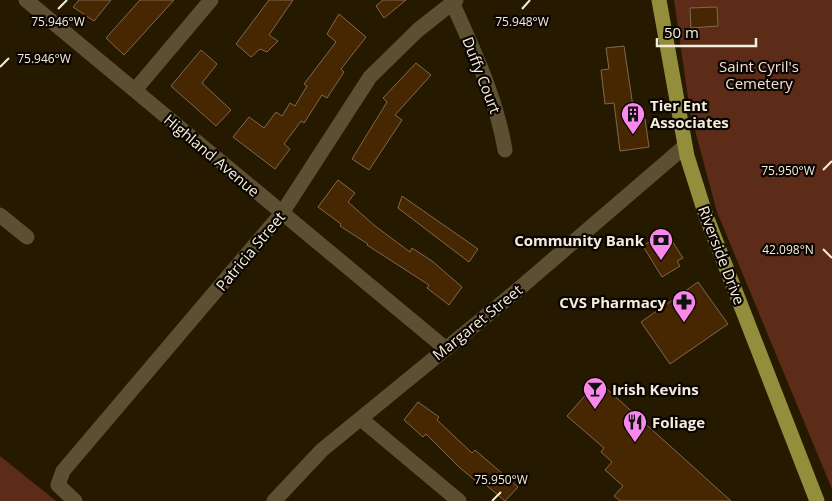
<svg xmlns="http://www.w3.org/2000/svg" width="832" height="501" font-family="'Open Sans',sans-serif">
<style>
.green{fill:#5d2c19}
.building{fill:#462702;stroke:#826850}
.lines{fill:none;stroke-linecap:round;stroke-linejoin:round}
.minor{stroke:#5d5032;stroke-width:15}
.major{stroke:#928e3c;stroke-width:15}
.ticks{fill:none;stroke:#f5eddc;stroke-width:2}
.labels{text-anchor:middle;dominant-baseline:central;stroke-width:4.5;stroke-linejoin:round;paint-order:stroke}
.park-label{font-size:15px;fill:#f5ded5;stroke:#0a0500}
.street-label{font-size:15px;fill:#f5eddc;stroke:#0a0500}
.poi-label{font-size:15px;font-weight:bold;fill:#f5eddc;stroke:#0a0500;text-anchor:start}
.ticks-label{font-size:12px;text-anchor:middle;fill:#f5eddc;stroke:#0a0500;stroke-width:4.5;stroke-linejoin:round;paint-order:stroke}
</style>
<rect width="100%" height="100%" fill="#251900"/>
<g class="green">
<polygon points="674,0 832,0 832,489 717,212 690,112"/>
<polygon points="0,456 56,501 0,501"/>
</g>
<g class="building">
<polygon points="79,0 111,0 94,21 73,7"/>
<polygon points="140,0 174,0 124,55 106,38"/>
<polygon points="269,0 293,0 269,35 278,41 267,52 260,49 251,57 236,44"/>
<polygon points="383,0 406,0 384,18 376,6"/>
<polygon points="717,7 718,26 691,28 690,8"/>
<polygon points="339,14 366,37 341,69 344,72 327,98 322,95 304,123 301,121 284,144 290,149 275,169 233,137 249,117 264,128 276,112 282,116 290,103 295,106 307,86 304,84 336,42 327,34"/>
<polygon points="624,46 635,120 645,119 649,147 620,151 614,103 605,104 601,70 609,69 606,48"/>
<polygon points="201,50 217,64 202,83 231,110 216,126 171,86"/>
<polygon points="416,63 431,75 395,115 402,120 369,170 352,159 387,102 383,98"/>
<polygon points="338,180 355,193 348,202 375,226 410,252 412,248 432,261 462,287 449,305 427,288 429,285 367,245 368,244 340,226 341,224 318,207"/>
<polygon points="402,196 478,249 469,262 398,208"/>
<polygon points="658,236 664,246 672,241 683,258 677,261 680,266 662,277 643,246"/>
<polygon points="698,282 728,324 670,364 641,322"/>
<polygon points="598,381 731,501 620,501 614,496 623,486 605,470 612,462 601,452 604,448 567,416"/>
<polygon points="418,402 439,417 437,420 472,453 475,450 518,487 505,501 479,479 477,482 459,467 426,434 423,437 404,420"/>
</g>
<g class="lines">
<g class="minor">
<polyline points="26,0 445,348"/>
<path d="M452 2C474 51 496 97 505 150"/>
<polyline points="135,90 211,0"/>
<polyline points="0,215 27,237"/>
<polyline points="361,419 459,501"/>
<polyline points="75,501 58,485 63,471 282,213 370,77 418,30 456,0"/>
<polyline points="274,501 322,450 514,293 684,147"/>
</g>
<polyline class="major" points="659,0 687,156 706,216 817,501"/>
</g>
<path class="ticks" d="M58 9 67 0M522 9 530 0M0 67 9 58M823 170 832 161M823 249 832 258M492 501 501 492"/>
<defs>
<g id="building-pin" transform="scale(1.25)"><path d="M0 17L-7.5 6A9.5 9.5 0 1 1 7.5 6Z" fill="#f888ea" stroke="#0a0500"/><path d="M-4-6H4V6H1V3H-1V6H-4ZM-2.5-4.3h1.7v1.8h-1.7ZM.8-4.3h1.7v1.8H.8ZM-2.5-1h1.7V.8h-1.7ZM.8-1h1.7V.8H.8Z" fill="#111"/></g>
<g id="bank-pin" transform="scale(1.25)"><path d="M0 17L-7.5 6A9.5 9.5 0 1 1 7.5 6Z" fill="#f888ea" stroke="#0a0500"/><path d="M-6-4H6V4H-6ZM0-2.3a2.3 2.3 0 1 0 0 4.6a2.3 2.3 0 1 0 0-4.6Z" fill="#111"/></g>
<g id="pharmacy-pin" transform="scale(1.25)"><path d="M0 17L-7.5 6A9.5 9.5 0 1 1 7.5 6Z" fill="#f888ea" stroke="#0a0500"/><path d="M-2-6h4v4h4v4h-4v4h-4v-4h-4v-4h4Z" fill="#111"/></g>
<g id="bar-pin" transform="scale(1.25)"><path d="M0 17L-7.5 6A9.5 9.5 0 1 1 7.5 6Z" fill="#f888ea" stroke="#0a0500"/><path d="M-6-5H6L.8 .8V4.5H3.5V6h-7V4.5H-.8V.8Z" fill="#111"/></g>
<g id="restaurant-pin" transform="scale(1.25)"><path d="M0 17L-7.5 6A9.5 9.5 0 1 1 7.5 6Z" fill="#f888ea" stroke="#0a0500"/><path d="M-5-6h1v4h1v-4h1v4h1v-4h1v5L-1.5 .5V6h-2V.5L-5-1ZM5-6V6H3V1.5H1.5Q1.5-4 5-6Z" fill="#111"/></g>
</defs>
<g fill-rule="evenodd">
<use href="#building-pin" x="633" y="114"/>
<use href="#bank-pin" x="661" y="240"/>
<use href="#pharmacy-pin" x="684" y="302"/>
<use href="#bar-pin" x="595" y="389"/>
<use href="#restaurant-pin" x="635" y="422"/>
</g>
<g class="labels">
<g class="park-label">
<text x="759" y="66">Saint Cyril's<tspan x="759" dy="17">Cemetery</tspan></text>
</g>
<g class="street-label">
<text transform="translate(482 75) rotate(69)">Duffy Court</text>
<text transform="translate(212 155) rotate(40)">Highland Avenue</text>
<text transform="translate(250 251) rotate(-50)">Patricia Street</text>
<text transform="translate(722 255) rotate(69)">Riverside Drive</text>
<text transform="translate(477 322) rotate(-39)">Margaret Street</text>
</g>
<g class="poi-label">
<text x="650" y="105">Tier Ent<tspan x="650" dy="17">Associates</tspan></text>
<text x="644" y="240" text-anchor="end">Community Bank</text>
<text x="666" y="302" text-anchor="end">CVS Pharmacy</text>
<text x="612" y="389">Irish Kevins</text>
<text x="652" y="422">Foliage</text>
</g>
</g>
<g class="ticks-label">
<text x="522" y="26">75.948°W</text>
<text x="58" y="26">75.946°W</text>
<text x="44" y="63">75.946°W</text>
<text x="788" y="175">75.950°W</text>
<text x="788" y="254">42.098°N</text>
<text x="501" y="484">75.950°W</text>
</g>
<path d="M657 38v8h99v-8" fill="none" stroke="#f5eddc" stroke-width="2.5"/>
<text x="664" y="38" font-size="15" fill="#f5eddc" stroke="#0a0500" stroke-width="4" paint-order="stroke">50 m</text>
</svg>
